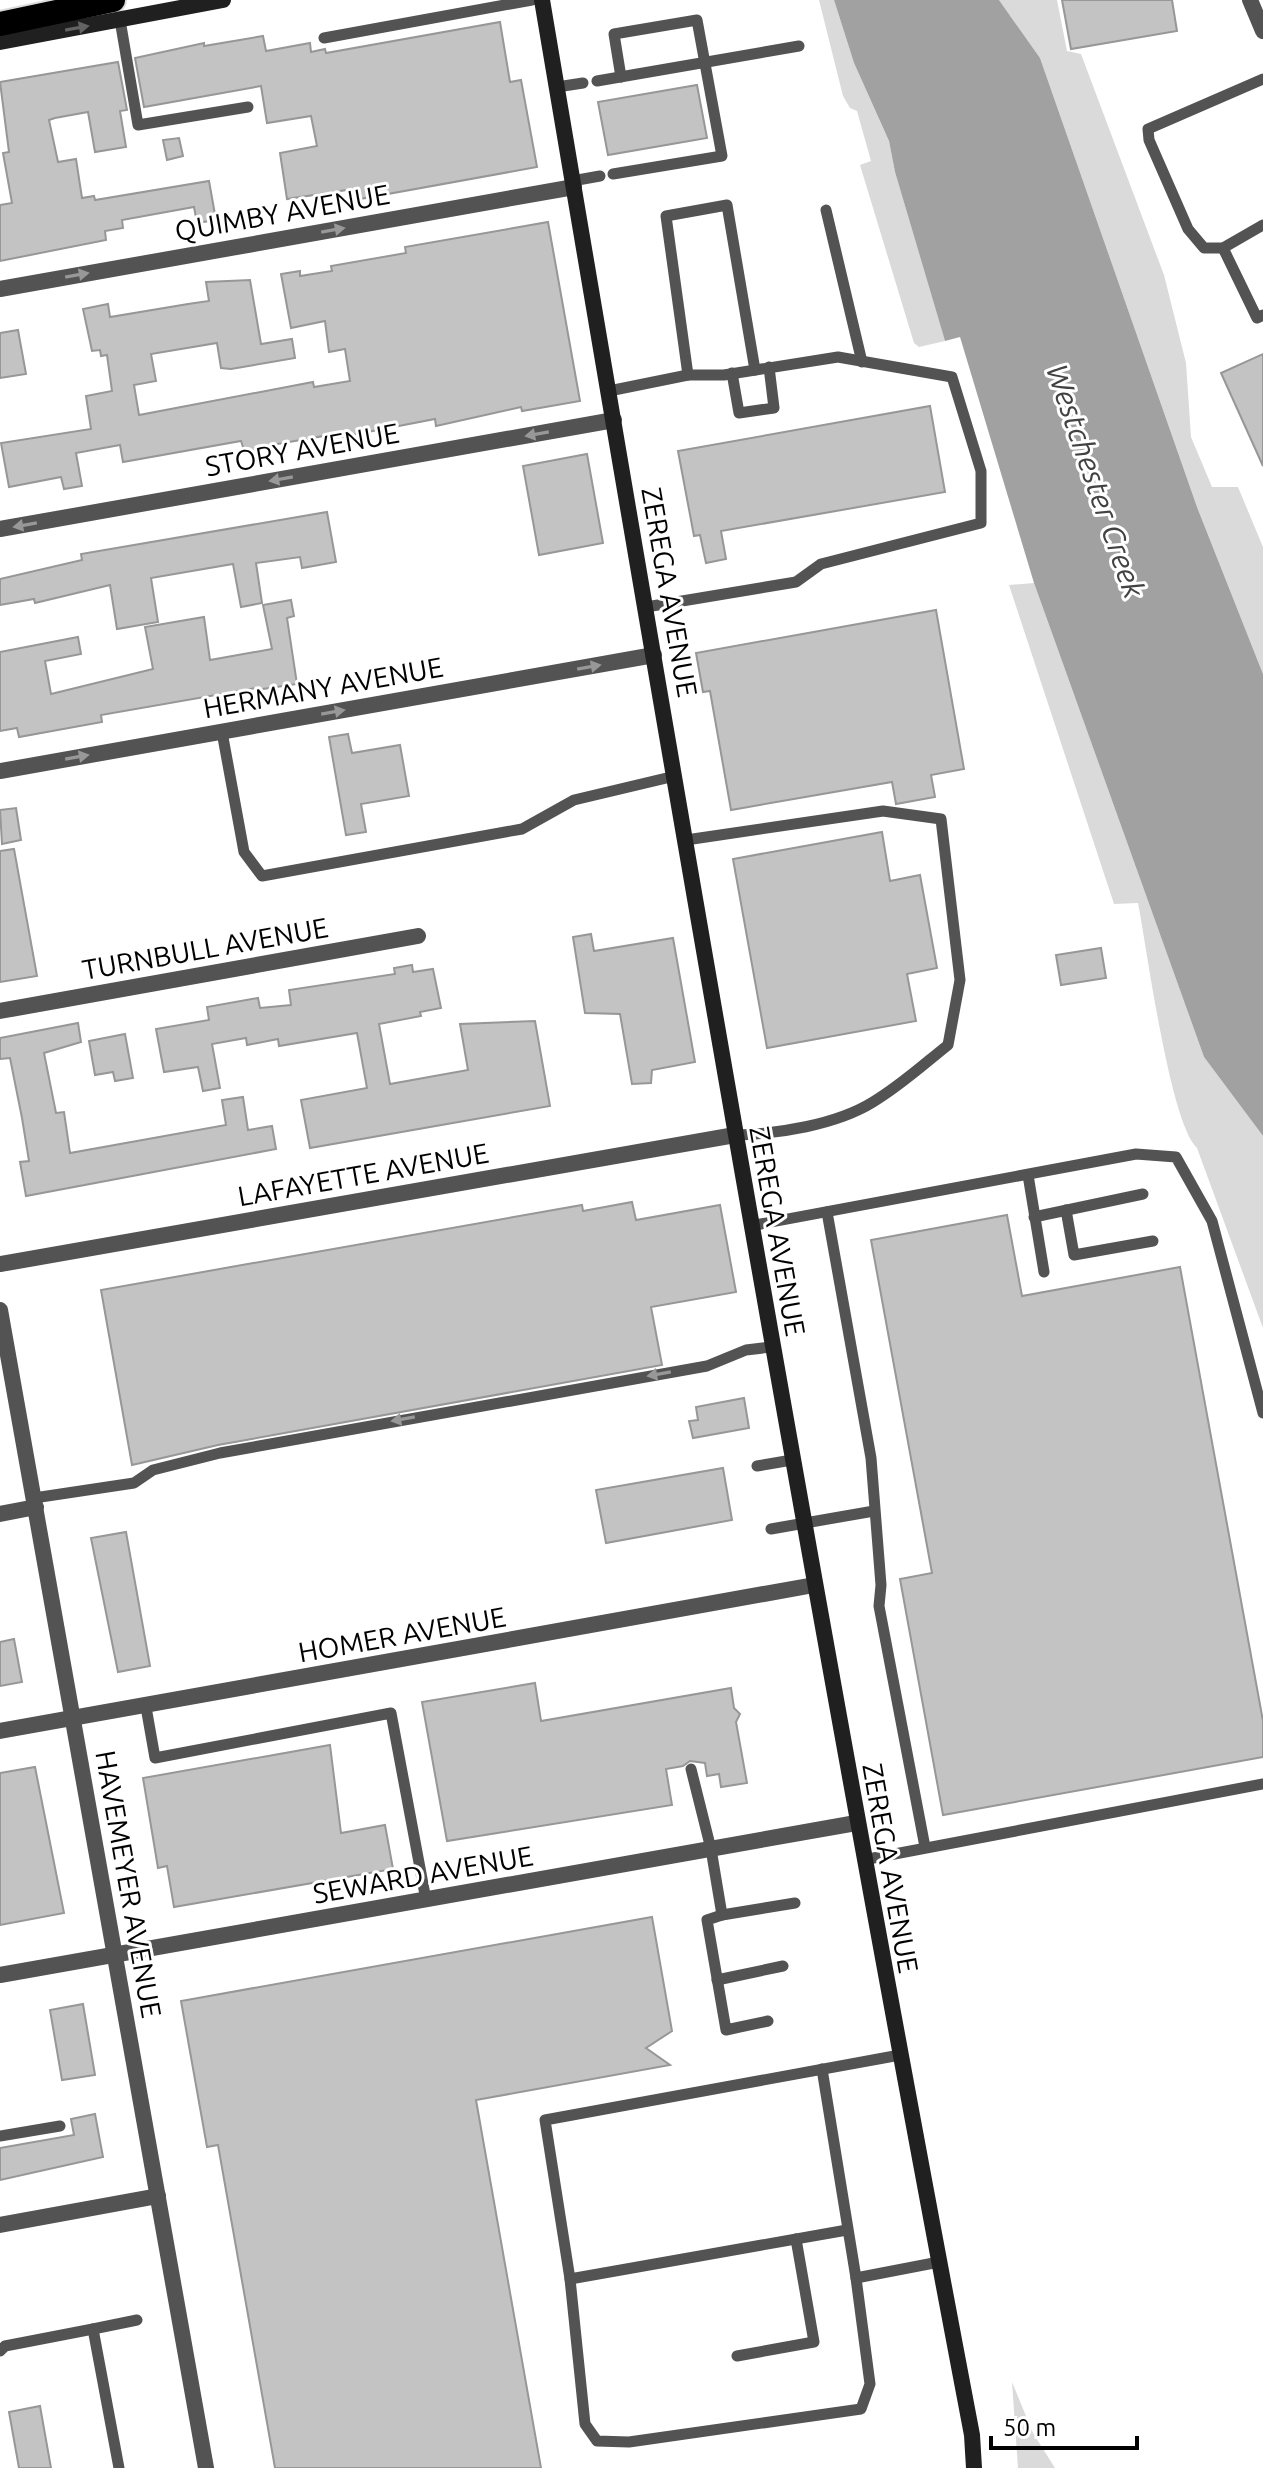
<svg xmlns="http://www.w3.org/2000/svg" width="1263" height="2468" font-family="Ubuntu,sans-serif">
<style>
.green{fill:#dadada}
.water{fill:#a1a1a1}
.building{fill:#c3c3c3;stroke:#979797;stroke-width:2}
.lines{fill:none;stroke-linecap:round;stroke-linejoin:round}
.motorway-casing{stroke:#dbdbdb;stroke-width:28}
.service{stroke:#535353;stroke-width:11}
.minor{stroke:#535353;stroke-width:16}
.tertiary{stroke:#535353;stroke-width:16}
.secondary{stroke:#202020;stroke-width:16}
.motorway{stroke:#000;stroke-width:24}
.oneway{fill:#636363}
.oneway2{fill:#989898}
.labels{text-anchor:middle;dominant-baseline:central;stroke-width:6;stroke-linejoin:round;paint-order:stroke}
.street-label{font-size:28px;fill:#000;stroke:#fff}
.water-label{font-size:30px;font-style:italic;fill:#424242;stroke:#fff}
</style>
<rect width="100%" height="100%" fill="#fff"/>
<g class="green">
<polygon points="819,0 834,0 854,63 889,141 895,172 945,341 919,347 914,343 860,165 871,161 857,111 850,108 843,96"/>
<polygon points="999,0 1057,0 1067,51 1081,54 1164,275 1186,363 1191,437 1212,487 1238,487 1263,547 1263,674 1197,507 1040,58"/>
<path d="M1034 583 1204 1057 1263 1136V1328L1197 1148C1170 1123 1147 949 1138 903L1114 904 1009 585Z"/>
<polygon points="1012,2382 1033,2433 1055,2468 1018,2468"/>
</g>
<polygon class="water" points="834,0 999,0 1040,58 1197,507 1263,674 1263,1136 1204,1057 1034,583 960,337 945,341 895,172 889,141 854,63"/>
<g class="building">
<polygon points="1062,0 1172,0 1177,31 1071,49"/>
<polygon points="500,22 510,82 521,80 537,167 349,201 347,190 287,199 280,153 317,146 311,116 267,123 261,86 144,107 135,58 204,43 204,46 263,36 266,51 310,43 311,52 325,49 326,53"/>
<polygon points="118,62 127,110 120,111 126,147 95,152 88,112 55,118 49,120 58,162 76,159 82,198 94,196 95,200 209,181 216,220 197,223 194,207 122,220 123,228 105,231 106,240 0,261 0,205 12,203 3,153 9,152 0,82"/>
<polygon points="697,85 707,138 608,155 598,102"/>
<polygon points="179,138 183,156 167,160 163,140"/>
<polygon points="548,222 580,401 522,411 521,407 436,426 435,419 342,437 325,439 324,436 260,447 260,451 245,453 241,441 123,462 120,445 76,453 82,486 64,489 61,477 9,487 1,443 91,429 86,396 112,391 107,355 101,356 100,350 92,351 83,309 108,304 110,317 188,304 209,301 206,282 250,280 261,344 292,339 295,358 231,369 221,368 217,343 151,354 156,381 134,385 139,415 313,382 314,387 350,381 345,349 329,352 325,321 291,328 281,274 300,271 300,276 332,271 331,266 406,253 405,247"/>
<polygon points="18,330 26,374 0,378 0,333"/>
<polygon points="1263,354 1263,466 1221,373"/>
<polygon points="930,406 945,492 721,531 726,559 706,563 700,535 694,536 678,451"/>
<polygon points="587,454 603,543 539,555 523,466"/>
<polygon points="327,512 336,562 302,568 300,557 256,563 262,603 241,607 233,564 151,578 158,622 117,629 110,585 35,603 34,599 0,605 0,579 82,560 81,554"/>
<polygon points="291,600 294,616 287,618 297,684 256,690 256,688 101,715 102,722 19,737 17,728 0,731 0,652 78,637 81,654 45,661 51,694 153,669 145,627 204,617 210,660 272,649 263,605"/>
<polygon points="936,610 964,769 931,775 935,797 896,804 892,782 731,810 710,691 703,692 696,653"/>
<polygon points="348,734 352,753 400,745 409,796 361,804 366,832 346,835 329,737"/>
<polygon points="16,808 21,840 2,844 0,810"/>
<polygon points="882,832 890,881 920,875 937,968 907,974 916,1021 767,1048 733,859"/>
<polygon points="14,849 37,976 0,982 0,851"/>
<polygon points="591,934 594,951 673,938 695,1062 652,1070 651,1083 632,1084 620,1014 585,1013 573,937"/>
<polygon points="1101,948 1106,978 1061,985 1056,955"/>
<polygon points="412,965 413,972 433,969 441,1008 420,1012 421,1016 379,1024 390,1084 468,1070 460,1024 535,1021 550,1106 310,1148 301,1100 367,1088 357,1033 279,1046 278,1039 247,1045 246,1038 212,1044 220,1088 203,1091 198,1067 164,1072 156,1029 209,1020 207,1007 258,998 260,1008 291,1005 289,990 395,974 394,968"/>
<polygon points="78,1023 81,1042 44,1053 56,1113 64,1112 70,1153 226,1125 222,1100 243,1097 248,1130 272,1126 276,1149 26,1196 20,1162 29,1161 22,1118 10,1058 0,1059 0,1038"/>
<polygon points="125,1034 133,1078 115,1081 113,1072 95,1075 89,1041"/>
<polygon points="632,1202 636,1220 720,1205 736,1292 651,1307 662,1365 218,1445 132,1465 101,1290 582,1205 583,1211"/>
<polygon points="1007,1215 1022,1296 1180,1267 1263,1721 1263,1757 943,1815 900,1579 932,1573 871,1240"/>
<polygon points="744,1398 749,1428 693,1438 689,1421 698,1420 696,1407"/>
<polygon points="723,1468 732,1520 606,1543 596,1490"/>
<polygon points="126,1532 150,1666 118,1672 91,1538"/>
<polygon points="14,1639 22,1682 0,1686 0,1642"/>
<polygon points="535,1683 541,1721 731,1688 734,1708 740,1714 736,1722 747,1783 721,1787 719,1774 707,1776 705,1763 690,1761 683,1766 666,1769 672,1805 447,1841 422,1702"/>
<polygon points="330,1745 341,1833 385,1825 393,1869 174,1907 167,1866 158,1868 143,1778"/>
<polygon points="35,1767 64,1913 0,1925 0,1773"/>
<polygon points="652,1917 672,2031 646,2048 670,2065 476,2100 541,2468 275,2468 218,2145 207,2147 181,2001"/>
<polygon points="83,2004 95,2075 62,2080 50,2010"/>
<polygon points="95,2114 103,2157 0,2180 0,2148 74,2135 71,2119"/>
<polygon points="40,2406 51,2468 19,2468 9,2412"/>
</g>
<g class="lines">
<g class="motorway-casing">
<polyline id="motorway" points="0,24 113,0"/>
</g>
<g class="service">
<polyline points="120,20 138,125 248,107"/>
<polyline points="324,38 532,0"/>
<polyline points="1263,79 1148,129 1149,140 1188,229 1204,248 1223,248 1263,225"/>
<polyline points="597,81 799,46"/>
<polyline points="557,87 583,83"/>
<polyline points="613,174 722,156 697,20 614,34 621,77"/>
<polyline points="572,181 600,176"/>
<polyline points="826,210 862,362"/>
<polyline points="1223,248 1257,318 1263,315"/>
<polyline points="732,373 739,413 774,408 769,367"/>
<polyline points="688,375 666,216 727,205 755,370"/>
<polyline points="609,391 688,375 724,375 838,357 952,377 981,471 981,523 821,564 796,582 646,607"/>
<polyline points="222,732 244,852 262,876 522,829 574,800 675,776"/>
<path d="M686 840 883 811 941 819 960 980 948 1045C924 1064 900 1086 873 1102 836 1125 777 1134 735 1135"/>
<polyline points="1028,1175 1044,1272"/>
<polyline points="1066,1210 1074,1255 1153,1241"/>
<polyline points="827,1212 871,1458 881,1585 879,1606 925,1847"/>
<polyline points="1034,1217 1143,1194"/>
<polyline points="750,1226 1136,1154 1176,1157 1212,1221 1263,1413"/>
<polyline points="757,1466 792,1460"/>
<polyline points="34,1498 134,1483 153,1470 220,1453 707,1366 746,1350 771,1347"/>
<polyline points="771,1529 874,1511"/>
<polyline points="146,1707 155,1758 391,1713 426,1900"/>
<polyline points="691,1769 711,1849 722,1915 795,1903"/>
<polyline points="863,1860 1263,1784"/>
<polyline points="722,1915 707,1920 726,2030 768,2021"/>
<polyline points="717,1980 783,1966"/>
<polyline points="822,2069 856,2278 939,2262"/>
<polyline points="0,2136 60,2126"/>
<polyline points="856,2278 870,2384 861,2409 629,2442 597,2441 585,2424 570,2279 545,2120 900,2055"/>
<polyline points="570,2279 847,2230"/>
<polyline points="0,2351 5,2346 93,2329"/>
<polyline points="737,2356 814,2342 796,2239"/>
<polyline points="119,2468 93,2329 137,2320"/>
</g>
<g class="minor">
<polyline points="0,289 574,187"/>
<polyline points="0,529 614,420"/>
<polyline points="0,771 654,655"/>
<polyline points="0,1011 418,936"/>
<polyline points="0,1310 206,2468"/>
<polyline points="0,1514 36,1507"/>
<polyline points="0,1731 814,1585"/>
<polyline points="0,1975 856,1823"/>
<polyline points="0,2225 158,2196"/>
</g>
<g class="tertiary">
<polyline points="1250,0 1263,31"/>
<polyline points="0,1264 735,1135"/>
</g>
<g class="secondary">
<path d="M542 0C679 813 818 1625 972 2435L974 2468"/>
<polyline points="0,42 223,0"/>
</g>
<use href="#motorway" class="motorway"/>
</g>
<defs><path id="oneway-solid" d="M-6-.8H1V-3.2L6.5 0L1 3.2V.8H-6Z" transform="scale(2)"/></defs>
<use class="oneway" href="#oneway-solid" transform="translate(77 28) rotate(-10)"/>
<g class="oneway2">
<use href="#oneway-solid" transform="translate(333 230) rotate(-10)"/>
<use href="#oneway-solid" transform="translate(77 275) rotate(-10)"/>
<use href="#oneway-solid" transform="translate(537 434) rotate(170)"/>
<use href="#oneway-solid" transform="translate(281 479) rotate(170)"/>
<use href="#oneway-solid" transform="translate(25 525) rotate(170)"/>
<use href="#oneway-solid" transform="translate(589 667) rotate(-10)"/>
<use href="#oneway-solid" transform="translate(333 712) rotate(-10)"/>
<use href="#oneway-solid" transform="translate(77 757) rotate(-10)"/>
<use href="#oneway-solid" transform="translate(659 1374) rotate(170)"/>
<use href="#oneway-solid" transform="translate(403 1419) rotate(170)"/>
</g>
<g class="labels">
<g class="street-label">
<text transform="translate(282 212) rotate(-10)">QUIMBY AVENUE</text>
<text transform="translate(302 449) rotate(-10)">STORY AVENUE</text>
<text transform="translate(670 592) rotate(80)">ZEREGA AVENUE</text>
<text transform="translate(323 687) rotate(-10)">HERMANY AVENUE</text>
<text transform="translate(205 948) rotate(-10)">TURNBULL AVENUE</text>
<text transform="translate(363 1174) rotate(-10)">LAFAYETTE AVENUE</text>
<text transform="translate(778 1231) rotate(80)">ZEREGA AVENUE</text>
<text transform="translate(402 1634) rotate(-10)">HOMER AVENUE</text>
<text transform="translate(891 1868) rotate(80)">ZEREGA AVENUE</text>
<text transform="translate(423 1874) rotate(-10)">SEWARD AVENUE</text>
<text transform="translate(129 1884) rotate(80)">HAVEMEYER AVENUE</text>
</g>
<g class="water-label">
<text transform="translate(1096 481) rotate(71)">Westchester Creek</text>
</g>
</g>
<path d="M991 2436v12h146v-12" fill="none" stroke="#000000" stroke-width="4"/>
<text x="1003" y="2436" font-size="24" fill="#000000" stroke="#ffffff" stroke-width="6" paint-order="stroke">50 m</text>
</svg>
